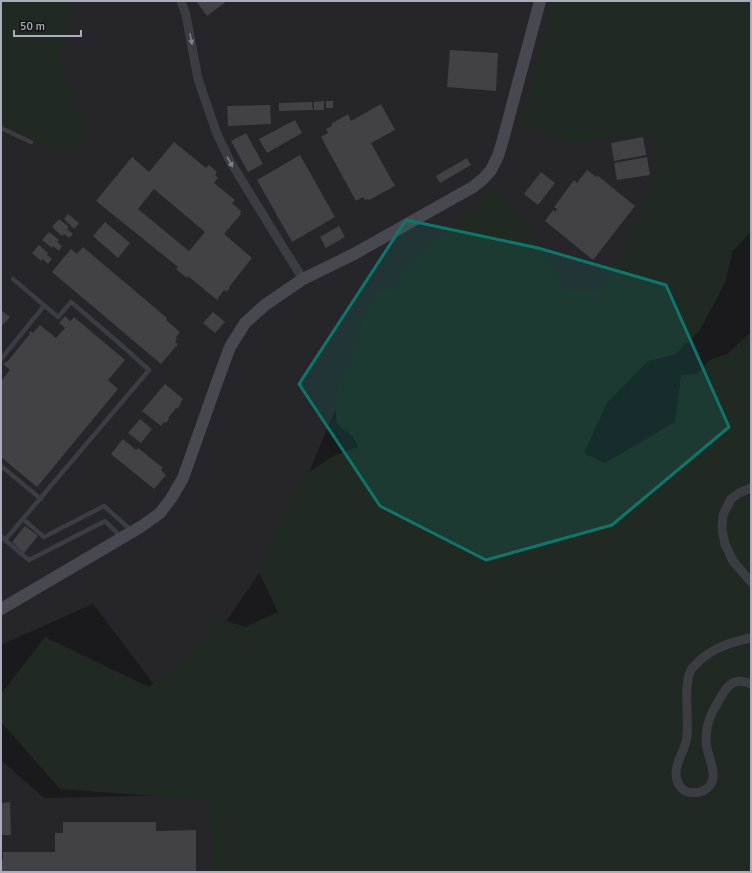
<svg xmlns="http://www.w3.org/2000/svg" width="752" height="873" font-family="Signika,sans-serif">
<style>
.built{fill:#262529}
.green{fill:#202a23}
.building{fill:#414146;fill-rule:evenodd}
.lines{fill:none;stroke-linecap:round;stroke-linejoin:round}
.lane{stroke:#3c3c43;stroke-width:4.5}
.street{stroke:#3c3c43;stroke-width:9}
.secondary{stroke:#484851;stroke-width:12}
.oneway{fill:#7f808c}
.marked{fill:#0f766e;fill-opacity:0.2;stroke:#0f766e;stroke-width:3;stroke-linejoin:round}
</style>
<rect width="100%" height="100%" fill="#1a191c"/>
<g class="built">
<polygon points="1,1 561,1 650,126 667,171 607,303 374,324 330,422 279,544 221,629 159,691 93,604 1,645"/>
<polygon points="1,760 44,798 219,794 223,872 1,872"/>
</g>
<g class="green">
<polygon points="1,1 75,1 59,61 73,103 88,123 90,135 82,145 68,151 47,146 1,122"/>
<polygon points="552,1 751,1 751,131 750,132 751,134 751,232 733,251 725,283 700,330 674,355 648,361 607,403 584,453 605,463 675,422 681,375 697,374 710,360 727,354 751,332 751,872 213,872 208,800 60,789 1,722 1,694 45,637 149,687 181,660 207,636 212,622 227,621 245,627 278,612 259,572 284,506 304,475 333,456 358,447 353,437 337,424 334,396 347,367 352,349 362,320 377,294 390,292 405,268 496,187 539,241 564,289 599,293 635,221 657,167 648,135 570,143 519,125"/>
</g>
<g class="building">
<polygon points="196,1 227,1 207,16"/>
<polygon points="450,50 498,53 496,91 447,87"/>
<polygon points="324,101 324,110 314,110 314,102"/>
<rect x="326" y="101" width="7" height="7"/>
<polygon points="312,102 313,110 279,111 279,103"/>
<polygon points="381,104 395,130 371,143 395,186 369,200 368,199 365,200 363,197 356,201 321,137 328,133 326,129 332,126 331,124 348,114 351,121"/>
<polygon points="270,105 271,124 228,126 227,106"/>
<polygon points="295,120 302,133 267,153 259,139"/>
<polygon points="246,133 263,164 248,172 231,141"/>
<polygon points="643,137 646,155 614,161 611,143"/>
<path d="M174 142 206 168 209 165 217 172 215 175 218 178 214 183 235 200 232 203 241 211 240 213 241 214 224 234 252 258 229 287 230 288 226 292 224 290 217 300 188 276 187 278 176 269 178 267 96 201 132 157 149 172ZM154 189 205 232 189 251 138 209Z"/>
<polygon points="300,155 335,217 292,242 257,180"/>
<polygon points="647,157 650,175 617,180 614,163"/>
<polygon points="467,158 471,165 440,183 436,176"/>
<polygon points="587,170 596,177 597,175 635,206 593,260 545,221 553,210 555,212 557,209 554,207 574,180 577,183"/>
<polygon points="541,172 555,183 538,205 524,194"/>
<polygon points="68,214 79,223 74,229 64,219"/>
<polygon points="59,219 69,227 67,229 73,234 69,238 64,234 62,236 52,227"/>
<polygon points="105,222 130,243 118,258 93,236"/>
<polygon points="339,226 345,237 326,248 320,237"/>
<polygon points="49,232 59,240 57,242 62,246 59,251 53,246 52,248 42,240"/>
<polygon points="39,245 48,253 47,255 52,259 48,264 43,259 41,261 32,253"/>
<polygon points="83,247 167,318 166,320 180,332 176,337 177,339 175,342 178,344 161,364 52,272 71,249 77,254"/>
<polygon points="1,310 10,317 1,327"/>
<polygon points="213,312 225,322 215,333 203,323"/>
<polygon points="65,316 70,321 68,324 74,317 125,360 108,380 118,389 37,487 1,457 1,381 10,370 3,364 6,362 7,362 30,334 29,333 30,331 33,333 40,325 56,338 65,328 59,323"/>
<polygon points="165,384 183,399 180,403 181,404 177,409 176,408 168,418 169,419 166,423 164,422 161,426 142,411"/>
<polygon points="140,419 152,429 141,443 128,433"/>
<polygon points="123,439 136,450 138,448 163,468 161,470 166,475 154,489 111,454"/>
<polygon points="25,526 38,536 24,553 12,542"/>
<polygon points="10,802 11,835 1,835 1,803"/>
<polygon points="63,822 156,822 156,831 196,830 196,872 1,872 1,860 3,860 3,852 55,852 55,833 63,833"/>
</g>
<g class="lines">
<g class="lane">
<polyline points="1,128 31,142"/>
<polyline points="1,359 44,306"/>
<polyline points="1,466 41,499"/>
<polyline points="23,519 44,537 104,506 132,531"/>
<polyline points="1,536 5,540 149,370 119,343 71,302 58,317 13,279"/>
<polyline points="5,540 29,560 105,521 121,537"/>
</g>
<g class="street">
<polyline points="181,1 186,15 198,79 217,134 230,161 281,244 303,279"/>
<polyline points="751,488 739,493 731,499 723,515 722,529 725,544 733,561 751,582"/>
<path d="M751 638C731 642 712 648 697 663 695 665 692 668 691 670 683 685 689 718 687 736 686 750 676 760 676 773 676 781 679 787 685 791 691 794 697 793 703 791 724 780 706 757 706 741 706 733 708 722 711 715 715 707 724 689 731 684 737 680 745 681 751 684"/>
</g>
<polyline class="secondary" points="1,609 142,526 160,513 172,497 183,478 216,385 230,347 245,323 265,305 303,279 354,254 473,187 483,179 491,170 498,156 502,143 540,1"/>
</g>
<defs><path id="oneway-solid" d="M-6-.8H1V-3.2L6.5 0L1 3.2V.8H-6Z"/></defs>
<g class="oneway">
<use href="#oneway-solid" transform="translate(191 39) rotate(79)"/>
<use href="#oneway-solid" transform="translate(230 162) rotate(61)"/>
</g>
<path class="marked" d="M406 220 538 248 666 285 729 427 612 525 486 560 380 506 299 384Z"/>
<rect width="752" height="873" fill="none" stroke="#abadbc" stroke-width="4"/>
<path d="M14 30v6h67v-6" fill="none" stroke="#abadbc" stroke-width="2"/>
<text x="20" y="30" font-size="12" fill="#abadbc" stroke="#141417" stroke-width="3" paint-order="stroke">50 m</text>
</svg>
